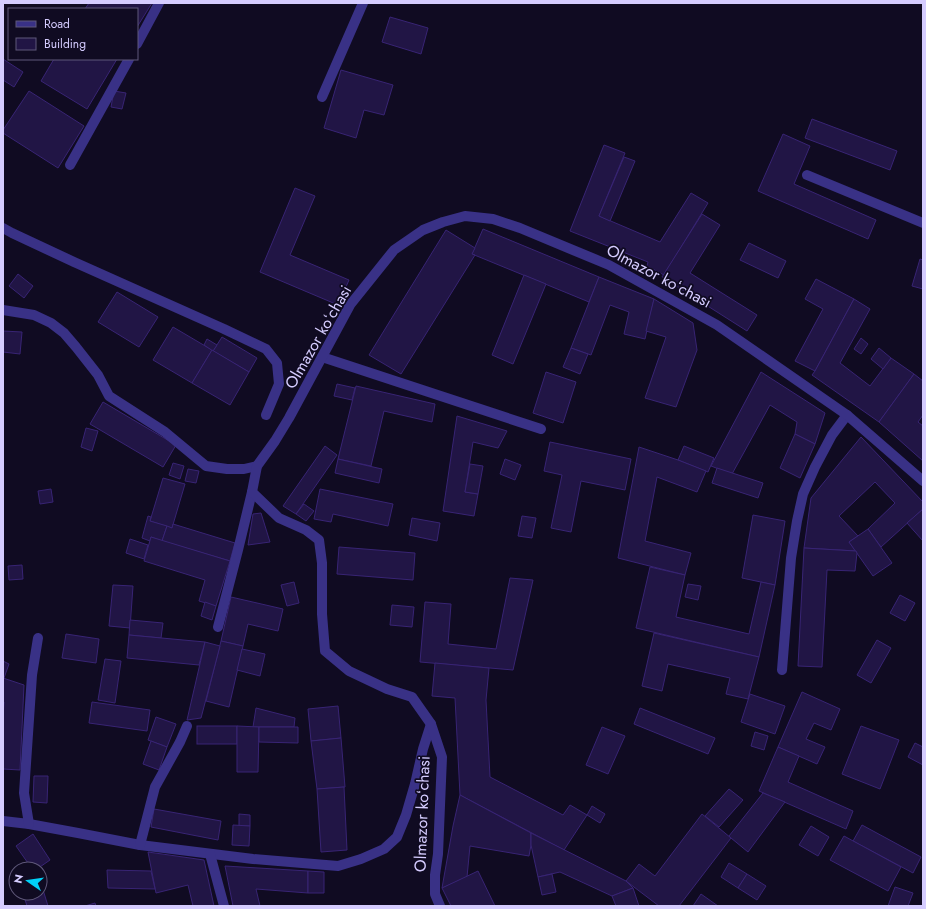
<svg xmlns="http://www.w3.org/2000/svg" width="926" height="909" font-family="Jost,sans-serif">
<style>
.building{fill:#211545;stroke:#382474}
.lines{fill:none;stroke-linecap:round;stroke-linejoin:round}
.minor{stroke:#393186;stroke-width:10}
.labels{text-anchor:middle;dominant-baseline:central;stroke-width:3.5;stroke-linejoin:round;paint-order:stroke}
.street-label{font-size:16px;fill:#d5ccff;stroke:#100b22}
</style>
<rect width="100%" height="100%" fill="#100b22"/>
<g class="building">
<polygon points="89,3 152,3 137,27 137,9 85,9"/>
<polygon points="390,17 428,28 421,54 382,42"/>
<polygon points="3,59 23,72 14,87 3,80"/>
<polygon points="54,59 117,59 87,109 41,81"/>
<polygon points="341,70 393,85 384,115 364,110 356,138 324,128"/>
<polygon points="29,91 84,126 58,168 3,133 3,130"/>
<polygon points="114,91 126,93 122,109 111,107"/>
<polygon points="812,119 897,151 890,170 805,138"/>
<polygon points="783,134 810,146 794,184 876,220 868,239 758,191"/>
<polygon points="604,145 625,153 599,216 660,242 691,193 708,203 664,275 647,266 648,262 570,231"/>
<polygon points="624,157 635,161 610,221 599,216"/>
<polygon points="295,188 315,196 290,255 349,280 338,305 260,272"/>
<polygon points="702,214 720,225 690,273 757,315 747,331 662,277"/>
<polygon points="483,229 599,277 589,302 472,254"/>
<polygon points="446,230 475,248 472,254 475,255 401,374 369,355"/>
<polygon points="749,243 786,261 778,278 740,260"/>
<polygon points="920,259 923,260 923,289 912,286"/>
<polygon points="18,274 33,286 24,298 9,286"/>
<polygon points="524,275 546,284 513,364 492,355"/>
<polygon points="599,277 654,299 645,339 624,334 629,312 610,305 591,355 571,348"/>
<polygon points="816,279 854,299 815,371 795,361 823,309 805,299"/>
<polygon points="117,292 158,317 139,347 98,322"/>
<polygon points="654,299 693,323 697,350 676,407 645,398 666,337 646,331"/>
<polygon points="854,299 870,309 840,363 870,386 891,358 914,374 879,422 812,375 815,371"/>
<polygon points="173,327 212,350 192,383 153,360"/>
<polygon points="3,331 22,332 20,354 3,352"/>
<polygon points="222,337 257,358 249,372 213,351"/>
<polygon points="861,338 868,344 861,354 854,349"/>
<polygon points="207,339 217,345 213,351 204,345"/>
<polygon points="571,348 588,354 580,374 563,367"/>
<polygon points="879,348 891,358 883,369 871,359"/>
<polygon points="212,350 249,372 230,405 192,383"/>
<polygon points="546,372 576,382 563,423 533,413"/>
<polygon points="761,372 825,413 815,444 795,434 797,422 770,405 732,474 711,466"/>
<polygon points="914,374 923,381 923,415 918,422 923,426 923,461 879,422"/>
<polygon points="337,384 355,388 352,400 334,396"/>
<polygon points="356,386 435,404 432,422 384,411 371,466 338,459"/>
<polygon points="103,402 176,445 163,467 90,424"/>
<polygon points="457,416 507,431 498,448 473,442 465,492 478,494 474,516 443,511"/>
<polygon points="86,428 98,431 92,451 81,447"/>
<polygon points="795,434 815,444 800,478 780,468"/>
<polygon points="861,437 923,502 923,509 881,547 868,529 895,503 875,482 839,516 858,536 849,542 856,551 804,548 811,498"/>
<polygon points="550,442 631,459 625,490 581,481 571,532 551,528 562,475 544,471"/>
<polygon points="325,446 337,455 296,514 283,506"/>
<polygon points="684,446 714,458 708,472 678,460"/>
<polygon points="639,447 678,460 706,471 697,492 657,477 645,541 691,553 685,575 618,558"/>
<polygon points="338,459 382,469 379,483 335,473"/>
<polygon points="505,459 521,465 515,480 500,474"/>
<polygon points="173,463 184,466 180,479 169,475"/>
<polygon points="470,464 483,466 478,494 465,492"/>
<polygon points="717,468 763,483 758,498 712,483"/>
<polygon points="188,469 199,471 196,483 185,481"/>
<polygon points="163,478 185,484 172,528 150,521"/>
<polygon points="51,489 53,502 40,504 38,491"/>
<polygon points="320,489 393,504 388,526 333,514 331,522 314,519"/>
<polygon points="304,504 314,511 306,521 296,514"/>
<polygon points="923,509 923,541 907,523"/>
<polygon points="261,513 270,542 248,545 253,514"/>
<polygon points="753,515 785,521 775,585 742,578"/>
<polygon points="148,516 151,517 150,521 167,526 162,541 151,537 150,541 142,538"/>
<polygon points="522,516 536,518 532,538 518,536"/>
<polygon points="412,518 440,523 437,541 409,535"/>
<polygon points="173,524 235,543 230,561 162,541 167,526 172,528"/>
<polygon points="868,529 892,563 873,576 849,542"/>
<polygon points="151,537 230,561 216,606 199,601 205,580 144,561"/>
<polygon points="130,539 148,545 144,559 126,553"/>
<polygon points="339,547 415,553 413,580 337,574"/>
<polygon points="804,548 856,551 857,553 855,571 827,570 822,667 798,666"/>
<polygon points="22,565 23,579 9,580 8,566"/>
<polygon points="650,567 685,575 676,617 749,634 761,582 775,585 759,657 636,628"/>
<polygon points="510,578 533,580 513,670 420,662 425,602 451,604 448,644 496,649"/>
<polygon points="294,582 299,603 287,606 281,585"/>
<polygon points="688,584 701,586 698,600 685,597"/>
<polygon points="113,585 133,586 130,628 109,626"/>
<polygon points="900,595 915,603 905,621 890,613"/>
<polygon points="231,597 283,609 278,631 248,624 243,646 221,641"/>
<polygon points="205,602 216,606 212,620 201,616"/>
<polygon points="392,605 414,607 412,627 390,625"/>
<polygon points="130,620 163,623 161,638 129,635"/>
<polygon points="654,633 759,657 748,699 726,694 730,678 668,664 662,691 642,686"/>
<polygon points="66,634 99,639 96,663 62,658"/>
<polygon points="129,635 205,642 199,665 127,658"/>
<polygon points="877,640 891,648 871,683 857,675"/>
<polygon points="221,641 243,646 229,707 206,701"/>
<polygon points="205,642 220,646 201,718 187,720"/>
<polygon points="242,649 265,654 260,676 237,670"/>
<polygon points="105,659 121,661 115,703 98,700"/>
<polygon points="3,661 9,664 4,678 3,678"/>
<polygon points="435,663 489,668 486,700 490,777 563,815 570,805 587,815 564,850 460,795 455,698 432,696"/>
<polygon points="3,678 24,685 20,770 3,769 3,718 4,702 3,702"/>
<polygon points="802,692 840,709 831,730 814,723 806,739 825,747 817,764 778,747"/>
<polygon points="750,694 785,706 775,734 741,722"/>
<polygon points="92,702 150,710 147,731 89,723"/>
<polygon points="338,706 341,738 311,741 308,709"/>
<polygon points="256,708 295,718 294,727 253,727"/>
<polygon points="640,708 715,738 708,754 634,724"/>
<polygon points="156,717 176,724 167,747 148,740"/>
<rect x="197" y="726" width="40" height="18"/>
<polygon points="237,726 259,727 258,772 237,772"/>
<polygon points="861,726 899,740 880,789 842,774"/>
<polygon points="259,727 298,727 298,743 259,742"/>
<polygon points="602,727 625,736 608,774 586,765"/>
<polygon points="755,732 768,736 764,750 751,746"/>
<polygon points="341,738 345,787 317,789 311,741"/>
<polygon points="151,741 167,747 159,770 143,764"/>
<polygon points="915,743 923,747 923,765 908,757"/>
<polygon points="778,747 799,756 788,782 853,811 846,829 759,791"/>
<polygon points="34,776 48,776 47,803 33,802"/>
<polygon points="344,787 347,850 321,852 317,789"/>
<polygon points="729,789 743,800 719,827 705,816"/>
<polygon points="763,793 785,802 748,852 731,838 729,836"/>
<polygon points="460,795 531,833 531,845 529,856 470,846 467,877 442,888 453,826"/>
<polygon points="592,806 605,814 600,823 587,815"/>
<polygon points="154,809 221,821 218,840 151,827"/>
<polygon points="239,814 250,815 250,826 239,826"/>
<polygon points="702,814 731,838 679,906 659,906 626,881 639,864 655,876"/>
<polygon points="233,825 250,826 249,846 232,845"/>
<polygon points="862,825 921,857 913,873 853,841"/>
<polygon points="811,826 829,837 818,856 799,845"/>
<polygon points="531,833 626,881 633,888 612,896 560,872 538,877 531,845"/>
<polygon points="33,834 50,860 37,869 35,864 30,866 16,846"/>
<polygon points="844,836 901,867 888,891 830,860"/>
<polygon points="148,852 204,860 214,906 193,906 188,885 156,893"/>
<polygon points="729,863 747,874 738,888 721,877"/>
<polygon points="35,864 37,869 19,869 30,866"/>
<polygon points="225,866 308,871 308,893 256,889 260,906 233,906"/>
<polygon points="107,870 151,871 155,889 108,888"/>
<polygon points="308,871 324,872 324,893 308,893"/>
<polygon points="478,871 495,906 451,906 442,888"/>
<polygon points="552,874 556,892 542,895 538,877"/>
<polygon points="747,874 766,886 757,900 738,888"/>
<polygon points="40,880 48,906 27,906 23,893 40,893"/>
<polygon points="895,887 913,893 908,906 888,906"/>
<polygon points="633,888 639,906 616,906 612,896"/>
<polygon points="701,894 718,906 693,906"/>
<polygon points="95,903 96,906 85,906"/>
</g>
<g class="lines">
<g class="minor">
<polyline points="137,44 159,3"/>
<polyline points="322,97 363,3"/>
<polyline points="70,165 129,59"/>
<polyline points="807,175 923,223"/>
<polyline points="3,228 12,233 74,262 224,329 266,349 277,363 279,384 266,415"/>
<polyline points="3,310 34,315 51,323 64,333 76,347 98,375 109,396 165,432 206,466 227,469 244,469 257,466"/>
<polyline points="322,357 541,429"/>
<polyline points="218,627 238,550 252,492"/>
<polyline points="782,670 791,558 797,521 803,494 815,467 832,435 847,415"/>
<polyline points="3,821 29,824 78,833 140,845 253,859 338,866 361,859 384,849 397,837 406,815 415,784 423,749 431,724"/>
<polyline points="29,824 24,793 32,675 38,638"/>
<polyline points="140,845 155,787 180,742 187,726"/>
<polyline points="210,854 224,906"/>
<polyline points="440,906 435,894 435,875 438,854 442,757 431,724 412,697 387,689 349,671 325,651 322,614 322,563 319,540 306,530 279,518 252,492 257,466 275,441 289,418 350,305 394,250 423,230 443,222 465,216 493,219 520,228 609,265 717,325 847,415 923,481"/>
</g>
</g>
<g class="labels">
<g class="street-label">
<text transform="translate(659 276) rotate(28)">Olmazor koʻchasi</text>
<text transform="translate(318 337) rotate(-60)">Olmazor koʻchasi</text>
<text transform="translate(422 814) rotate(-88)">Olmazor koʻchasi</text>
</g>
</g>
<rect width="926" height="909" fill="none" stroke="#d5ccff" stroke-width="8"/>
<rect x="8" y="8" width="130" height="52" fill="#100b22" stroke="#5f587a"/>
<rect x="16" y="21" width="20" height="6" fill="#393186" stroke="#5f587a"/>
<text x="44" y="28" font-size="12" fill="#d5ccff">Road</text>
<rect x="16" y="38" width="20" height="12" fill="#211545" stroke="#5f587a"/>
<text x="44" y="48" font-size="12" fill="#d5ccff">Building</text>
<g transform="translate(28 881) rotate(283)"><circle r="19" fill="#100b22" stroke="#5f587a"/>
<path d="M0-3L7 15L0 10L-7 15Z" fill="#00d0f7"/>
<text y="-6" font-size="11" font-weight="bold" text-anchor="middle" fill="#d5ccff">N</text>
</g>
</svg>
